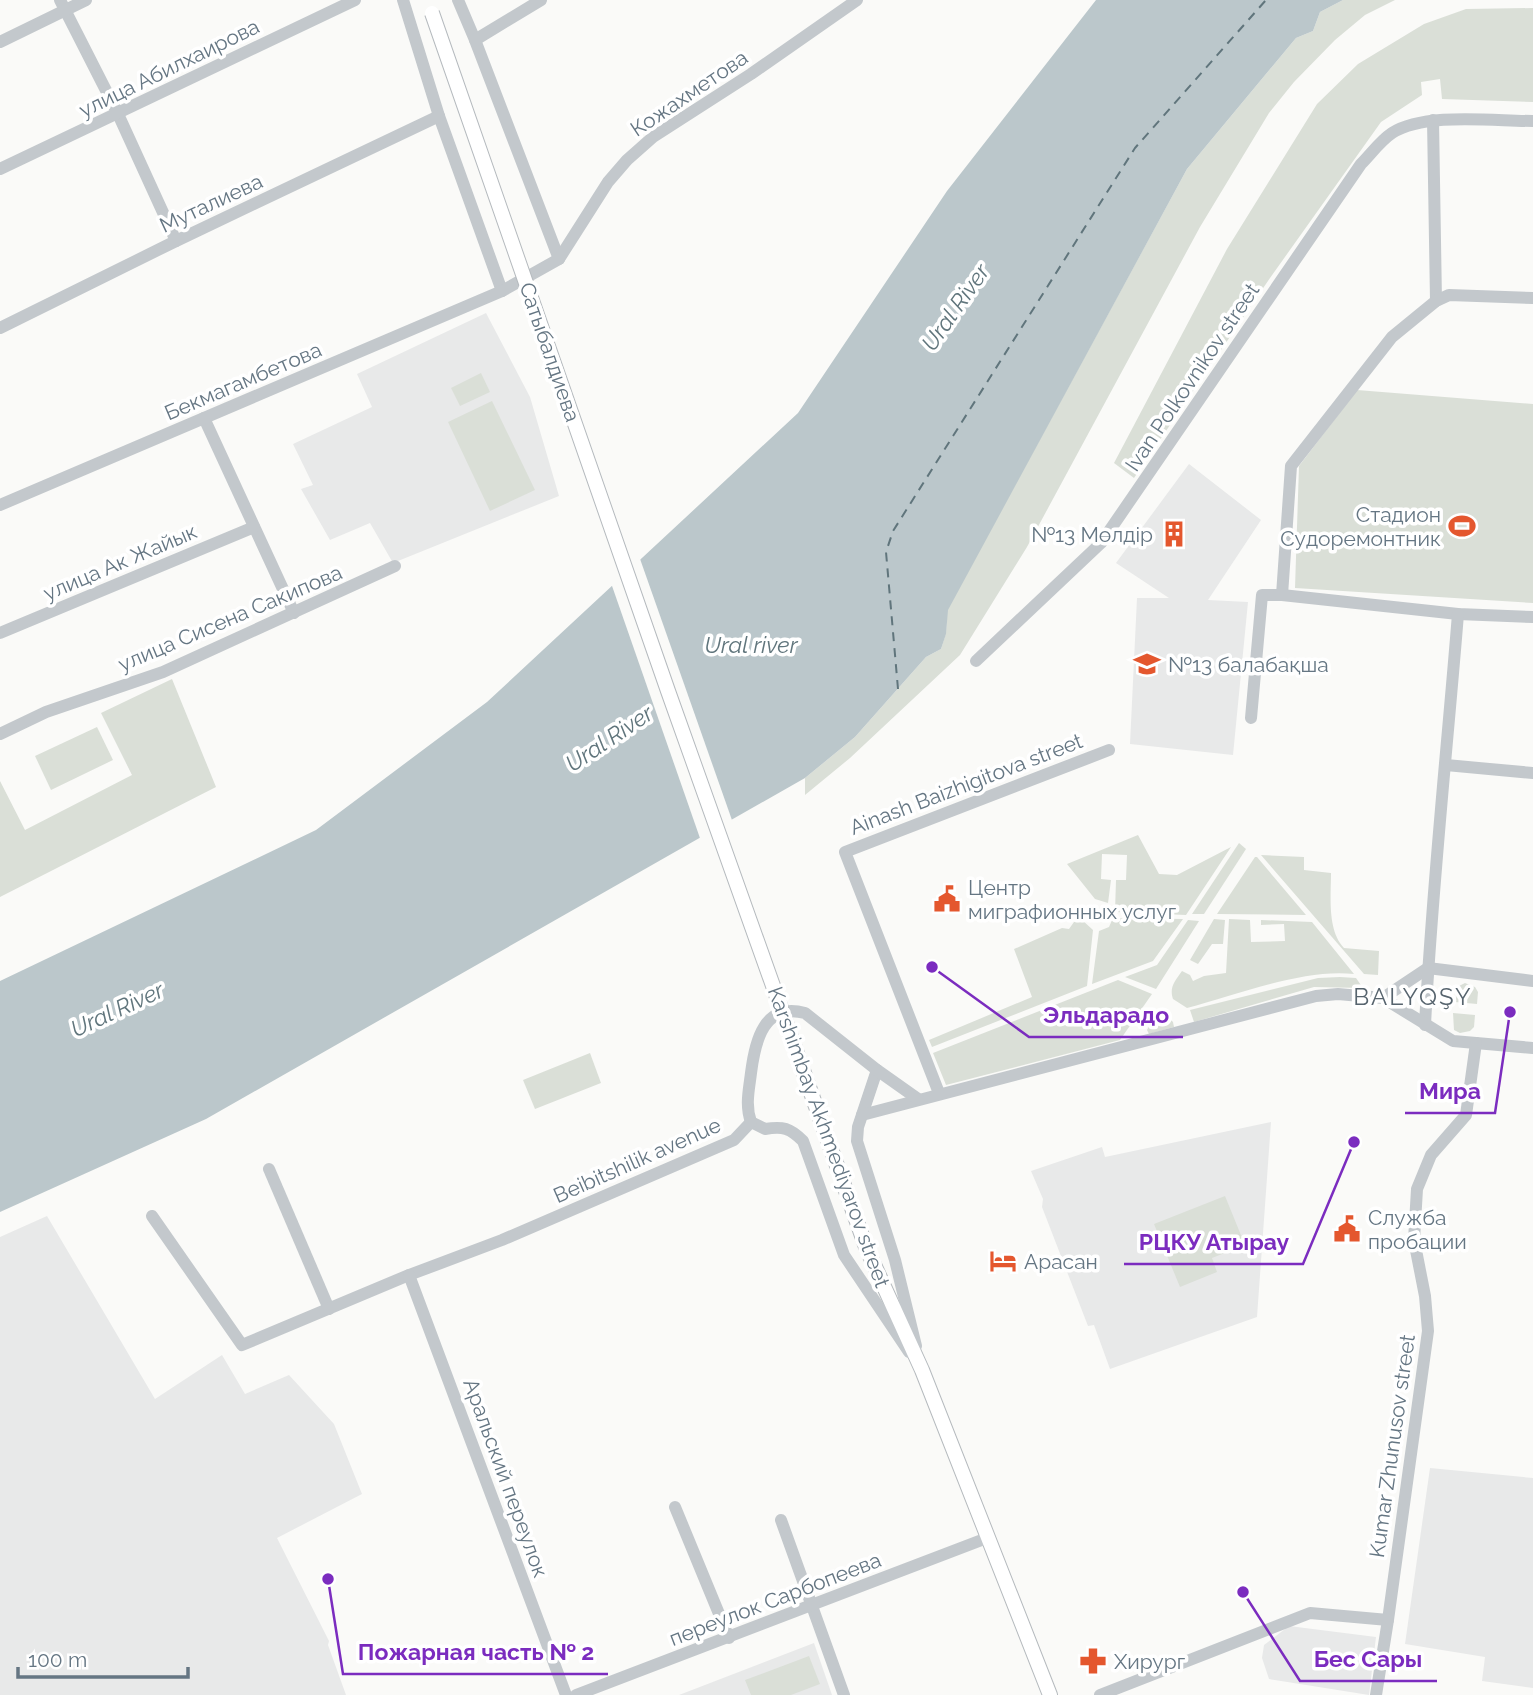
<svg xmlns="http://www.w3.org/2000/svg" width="1533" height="1695" font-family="Raleway,sans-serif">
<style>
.built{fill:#e8e9e9}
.green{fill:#dadfd7}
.water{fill:#bbc7cb}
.pier{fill:#fafaf8}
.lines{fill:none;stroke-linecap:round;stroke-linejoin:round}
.ferry{stroke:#60757c;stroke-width:2;stroke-dasharray:9 7;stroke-linecap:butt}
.major-casing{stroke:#b5babe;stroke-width:16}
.minor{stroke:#c3c8cc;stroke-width:12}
.major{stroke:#fff;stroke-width:14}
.major-bridge-casing{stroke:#b5babe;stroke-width:16;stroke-linecap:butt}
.major-bridge{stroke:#fff;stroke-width:14}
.labels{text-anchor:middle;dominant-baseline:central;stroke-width:7;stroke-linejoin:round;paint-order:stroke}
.street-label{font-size:21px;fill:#657683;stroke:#fff}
.poi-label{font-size:21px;fill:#657683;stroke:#fff;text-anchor:start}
.water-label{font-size:23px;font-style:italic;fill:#60757c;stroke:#fff}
.quarter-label{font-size:24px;letter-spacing:2px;fill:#57646e;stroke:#fff}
.leader{fill:none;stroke:#7b2cbf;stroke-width:2.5}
.callout-dot{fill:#7b2cbf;stroke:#fff;stroke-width:2.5}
.callout-label{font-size:23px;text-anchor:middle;font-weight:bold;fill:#7b2cbf;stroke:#fff;stroke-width:7;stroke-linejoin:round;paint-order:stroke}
</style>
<rect width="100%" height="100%" fill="#fafaf8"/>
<g class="built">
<polygon points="486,313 530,397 559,496 393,563 370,523 330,540 301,489 313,485 293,444 372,407 357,374"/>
<polygon points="1189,464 1261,520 1208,600 1248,602 1233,755 1130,744 1137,598 1169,598 1116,563"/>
<polygon points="1271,1122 1257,1317 1110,1369 1094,1325 1088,1326 1042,1207 1043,1199 1031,1171 1102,1147 1105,1157"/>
<polygon points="47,1216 155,1399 222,1355 245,1394 289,1375 334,1424 362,1494 277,1538 329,1641 328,1645 346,1695 0,1695 0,1237"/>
<polygon points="1430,1468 1533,1478 1533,1688 1482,1681 1485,1657 1405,1644"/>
<polygon points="1289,1626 1376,1637 1369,1695 1269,1679 1262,1658 1264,1645"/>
<polygon points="814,1643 832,1695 679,1695"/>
</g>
<g class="green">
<polygon points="1343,0 1395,0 1365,15 1335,40 1294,82 1269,113 1200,227 1027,547 960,655 850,758 805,795 805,778 855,737 926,657 941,649 946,633 947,610 1187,169 1296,38 1313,31 1320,12"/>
<polygon points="1533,8 1533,102 1442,99 1440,79 1421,82 1422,95 1381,122 1270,278 1134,478 1114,463 1227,249 1317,104 1358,64 1424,24 1466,9"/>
<polygon points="481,373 490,392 460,406 451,388"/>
<polygon points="1357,390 1533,404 1533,603 1295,588 1299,466"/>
<polygon points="492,401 535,490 490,511 448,422"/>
<polygon points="172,679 216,787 0,897 0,781 25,830 132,775 101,713"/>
<polygon points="97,727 113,760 51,790 35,756"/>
<polygon points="1138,835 1159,874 1177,875 1231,847 1186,915 1115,912 1116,880 1126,880 1127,855 1102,854 1101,879 1111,880 1108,903 1095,899 1067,864"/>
<polygon points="1239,843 1246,849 1204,914 1192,914"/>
<path d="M1261 855 1304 857V870L1331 873C1331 897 1327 930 1344 948L1379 951 1378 975 1364 974Z"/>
<polygon points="1255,857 1257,857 1306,915 1217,914"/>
<polygon points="1113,918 1183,919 1153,961 1092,984 1099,931 1109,927"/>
<polygon points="1081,919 1093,930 1087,986 932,1047 929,1040 1032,997 1014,949 1062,928 1069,929 1074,922"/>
<polygon points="1214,919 1225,920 1223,944 1212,944 1198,964 1190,960"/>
<path d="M1229 919 1250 920 1251 942 1285 941 1284 924 1261 925V920L1312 922 1354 974C1305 968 1235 995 1187 1008L1173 999C1169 987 1175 981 1182 971L1190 975 1193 981 1204 976 1226 973Z"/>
<polygon points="1188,920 1199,921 1156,989 1125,977 1157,965"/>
<polygon points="1340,977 1356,978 1363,988 1314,987 1194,1022 1190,1010 1318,978"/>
<polygon points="1118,980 1152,994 1120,1040 946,1085 933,1053"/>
<polygon points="1465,983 1475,987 1478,992 1477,1004 1455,1002 1459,986"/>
<polygon points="1159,1009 1173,1022 1174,1027 1149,1034 1147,1030"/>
<polygon points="1453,1013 1475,1015 1474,1027 1470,1031 1460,1033 1454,1030"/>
<polygon points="590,1053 601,1083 535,1109 523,1080"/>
<polygon points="1225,1196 1245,1245 1212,1258 1217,1272 1180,1287 1154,1224"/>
<polygon points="809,1656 820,1684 791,1695 751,1695 745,1680"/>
</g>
<polygon class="water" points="1096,0 1343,0 1320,12 1313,31 1296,38 1187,169 948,610 946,634 941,649 926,657 855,737 805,778 206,1119 0,1212 0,981 316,830 487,702 798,413 947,191"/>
<polygon class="pier" points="639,556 733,823 701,841 611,583"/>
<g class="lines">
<polyline class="ferry" points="898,689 886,552 893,531 1135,148 1266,0"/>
<g class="major-casing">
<polyline id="major" points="866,1247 922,1370 1050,1695"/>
</g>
<g class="minor">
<polyline points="60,0 118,114 176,241"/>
<polyline points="403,0 439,116 502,291"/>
<polyline points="458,0 475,40 559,259"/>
<polyline points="475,40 541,0"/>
<polyline points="0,42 86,0"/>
<polyline points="1433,120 1436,301"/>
<polyline points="0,169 355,0"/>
<polyline points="0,328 176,241 439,116"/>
<polyline points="204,418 294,613"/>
<polyline points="0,505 502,291 559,259 608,182 627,160 653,137 751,74 857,0"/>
<polyline points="1282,595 1291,466 1392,337 1436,301 1449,295 1533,298"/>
<polyline points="0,633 254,527"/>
<path d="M976 661 1101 543 1361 164C1371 154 1380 141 1392 133 1425 112 1493 121 1533 121"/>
<polyline points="1251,718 1262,595 1282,595 1458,614 1533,617"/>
<polyline points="0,734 46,712 163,672 395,566"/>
<polyline points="1446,765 1533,773"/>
<polyline points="1383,998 1428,968 1533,981"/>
<path d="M1425 1025C1432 888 1447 751 1458 614"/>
<polyline points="877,1070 858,1127 857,1141 895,1260 916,1346"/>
<polyline points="939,1093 845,852 1109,750"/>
<polyline points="862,1115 1316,996 1338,994 1383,998 1453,1041 1533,1048"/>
<path d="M751 1122 765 1129C783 1126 790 1128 803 1141L844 1255 909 1352"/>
<path d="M751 1122C745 1105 749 1090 751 1073 755 1041 764 1002 805 1013L877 1070 918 1099"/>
<polyline points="269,1169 329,1309"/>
<polyline points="152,1216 242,1345 409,1275 502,1240 734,1140 751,1122"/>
<polyline points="409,1275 566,1695"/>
<polyline points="675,1507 729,1638"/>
<polyline points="781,1520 844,1695"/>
<polyline points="1388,1620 1428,1331 1425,1296 1414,1240 1417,1189 1431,1155 1466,1115 1476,1043"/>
<polyline points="576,1695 987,1538"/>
<polyline points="1100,1695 1310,1613 1388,1620 1376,1695"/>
</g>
<use href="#major" class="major"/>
<g class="major-bridge-casing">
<polyline id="major-bridge" points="432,13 668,691 866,1247"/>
</g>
<use href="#major-bridge" class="major-bridge"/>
</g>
<defs>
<g id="stadium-bare" transform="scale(2.1)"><path d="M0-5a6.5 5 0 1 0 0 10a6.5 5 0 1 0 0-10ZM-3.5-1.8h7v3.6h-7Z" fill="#e4572e" stroke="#fff" stroke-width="2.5" paint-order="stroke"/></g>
<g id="building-bare" transform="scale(2.1)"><path d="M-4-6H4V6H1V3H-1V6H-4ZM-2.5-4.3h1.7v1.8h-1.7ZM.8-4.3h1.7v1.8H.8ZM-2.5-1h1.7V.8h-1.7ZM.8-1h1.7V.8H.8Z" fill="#e4572e" stroke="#fff" stroke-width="2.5" paint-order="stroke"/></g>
<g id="school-bare" transform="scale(2.1)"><path d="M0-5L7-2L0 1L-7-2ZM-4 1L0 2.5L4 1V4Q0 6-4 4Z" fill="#e4572e" stroke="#fff" stroke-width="2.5" paint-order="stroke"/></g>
<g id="civic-bare" transform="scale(2.1)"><path d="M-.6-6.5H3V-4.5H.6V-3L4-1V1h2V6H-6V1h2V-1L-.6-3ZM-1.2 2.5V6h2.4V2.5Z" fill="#e4572e" stroke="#fff" stroke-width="2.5" paint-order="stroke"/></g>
<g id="hotel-bare" transform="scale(2.1)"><path d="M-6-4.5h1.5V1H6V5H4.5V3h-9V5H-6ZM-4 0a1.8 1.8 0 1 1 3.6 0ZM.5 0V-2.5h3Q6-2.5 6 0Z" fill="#e4572e" stroke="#fff" stroke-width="2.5" paint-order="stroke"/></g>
<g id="pharmacy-bare" transform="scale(2.1)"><path d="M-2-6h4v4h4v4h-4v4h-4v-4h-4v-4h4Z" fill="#e4572e" stroke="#fff" stroke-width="2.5" paint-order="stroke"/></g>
</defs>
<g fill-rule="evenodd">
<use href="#stadium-bare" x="1462" y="526"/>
<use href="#building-bare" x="1174" y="534"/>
<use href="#school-bare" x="1147" y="664"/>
<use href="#civic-bare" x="947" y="899"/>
<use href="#civic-bare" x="1347" y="1229"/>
<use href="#hotel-bare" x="1003" y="1261"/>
<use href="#pharmacy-bare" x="1093" y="1661"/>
</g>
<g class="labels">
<g class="street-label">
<text transform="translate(169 68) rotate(-26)">улица Абилхаирова</text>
<text transform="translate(689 93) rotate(-34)">Кожахметова</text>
<text transform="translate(211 203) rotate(-25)">Муталиева</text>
<text transform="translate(550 352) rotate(71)">Сатыбалдиева</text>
<text transform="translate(1192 377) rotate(-56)">Ivan Polkovnikov street</text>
<text transform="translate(243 381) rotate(-23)">Бекмагамбетова</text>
<text transform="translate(120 562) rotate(-23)">улица Ак Жайык</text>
<text transform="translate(230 618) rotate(-23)">улица Сисена Сакипова</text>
<text transform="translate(966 784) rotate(-21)">Ainash Baizhigitova street</text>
<text transform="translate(829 1137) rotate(70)">Karshimbay Akhmediyarov street</text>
<text transform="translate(637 1160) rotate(-24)">Beibitshilik avenue</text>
<text transform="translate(1392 1446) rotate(-82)">Kumar Zhunusov street</text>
<text transform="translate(506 1478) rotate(70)">Аральский переулок</text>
<text transform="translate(775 1599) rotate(-21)">переулок Сарбопеева</text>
</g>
<g class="poi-label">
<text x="1441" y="514" text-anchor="end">Стадион<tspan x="1441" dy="24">Судоремонтник</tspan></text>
<text x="1153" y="534" text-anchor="end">№13 Мөлдiр</text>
<text x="1168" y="664">№13 балабақша</text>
<text x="968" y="887">Центр<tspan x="968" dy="24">миграфионных услуг</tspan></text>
<text x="1368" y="1217">Служба<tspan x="1368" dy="24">пробации</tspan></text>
<text x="1024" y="1261">Арасан</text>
<text x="1114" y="1661">Хирург</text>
</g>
<g class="water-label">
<text transform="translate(955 307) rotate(-55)">Ural River</text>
<text x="751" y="644">Ural river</text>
<text transform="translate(609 738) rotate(-34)">Ural River</text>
<text transform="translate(117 1009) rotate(-25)">Ural River</text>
</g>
<g class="quarter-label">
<text x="1413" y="996">BALYQŞY</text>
</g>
</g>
<path class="leader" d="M932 967L1029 1037H1183M1510 1012L1495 1113H1405M1354 1142L1303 1264H1124M328 1579L343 1674H608M1243 1592L1300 1681H1437"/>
<g class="callout-dot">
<circle cx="932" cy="967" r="7"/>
<circle cx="1510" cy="1012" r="7"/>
<circle cx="1354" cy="1142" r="7"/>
<circle cx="328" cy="1579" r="7"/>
<circle cx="1243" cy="1592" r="7"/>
</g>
<g class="callout-label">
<text x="1106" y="1023">Эльдарадо</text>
<text x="1450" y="1099">Мира</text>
<text x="1214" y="1250">РЦКУ Атырау</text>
<text x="476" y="1660">Пожарная часть № 2</text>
<text x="1368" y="1667">Бес Сары</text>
</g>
<path d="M18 1667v10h170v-10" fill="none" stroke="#657683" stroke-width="3.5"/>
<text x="28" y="1667" font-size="21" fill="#657683" stroke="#ffffff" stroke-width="5" paint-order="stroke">100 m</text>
</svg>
